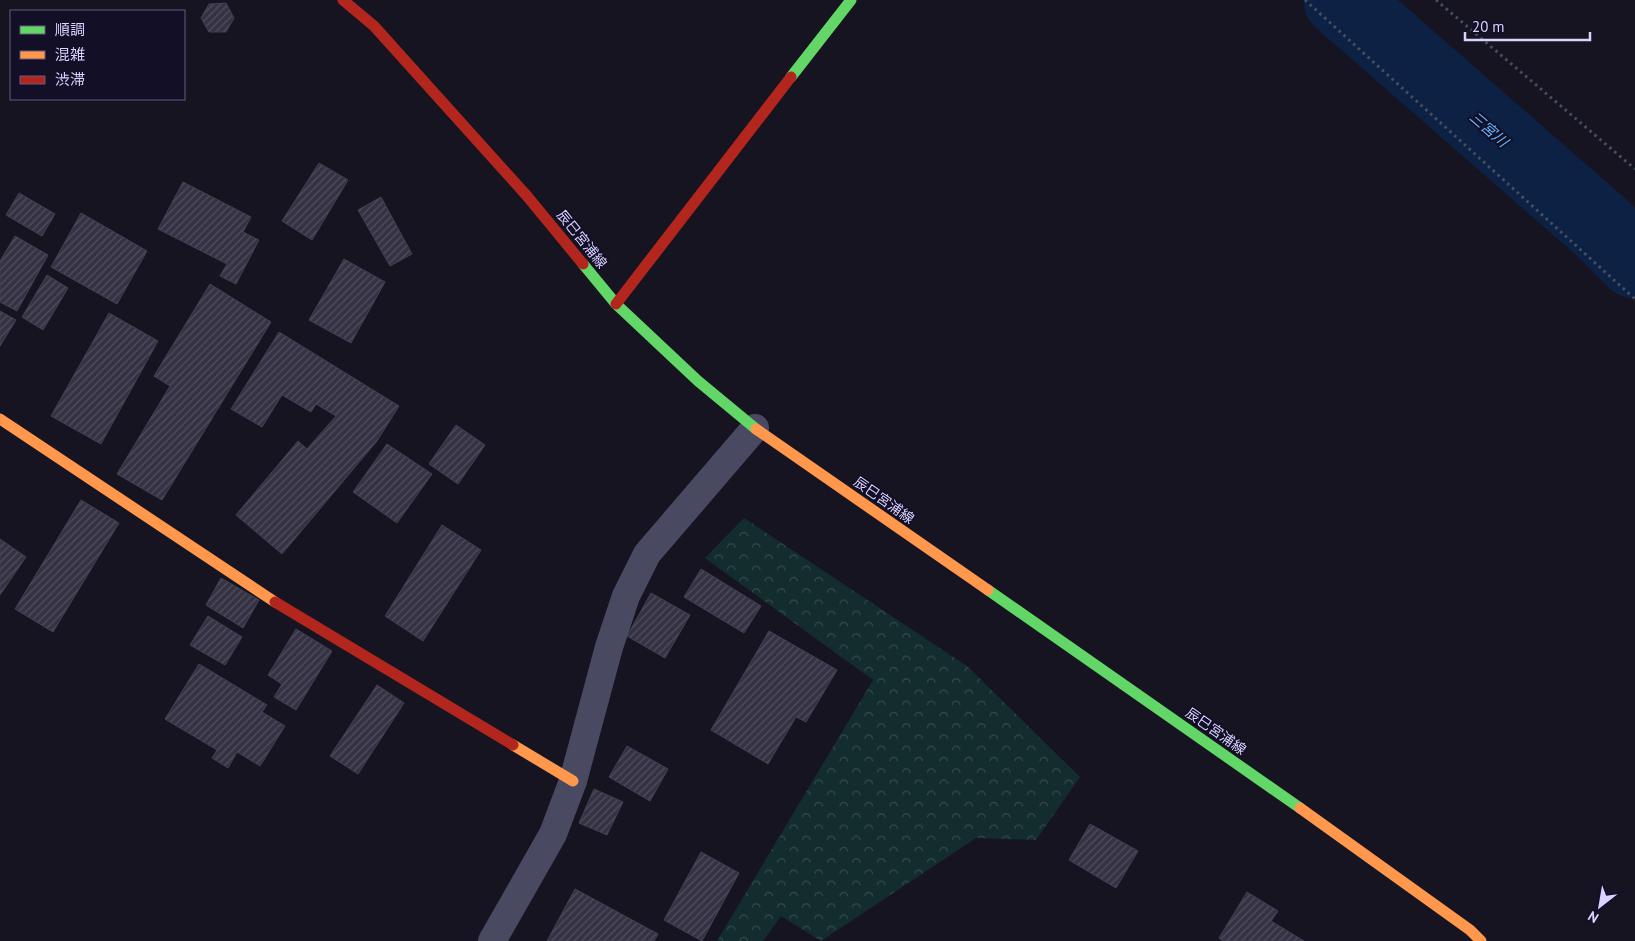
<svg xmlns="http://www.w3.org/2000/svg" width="1635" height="941" font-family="'PT Sans','Noto Sans JP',sans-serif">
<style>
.forest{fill:url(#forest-crowns)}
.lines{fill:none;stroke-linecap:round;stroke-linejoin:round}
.river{stroke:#0d2144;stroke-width:75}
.building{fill:url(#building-hatch);stroke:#433f54}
.path{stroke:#44505f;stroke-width:3;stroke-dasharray:2.5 4;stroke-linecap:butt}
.street{stroke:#4a4962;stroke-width:28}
.fast{stroke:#63d668;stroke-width:11}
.slow{stroke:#ff974d;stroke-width:11}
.jam{stroke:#b3261e;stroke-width:11}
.labels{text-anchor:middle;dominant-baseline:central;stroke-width:4;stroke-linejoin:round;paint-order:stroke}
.street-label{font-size:14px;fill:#d9d4ff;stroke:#130f26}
.water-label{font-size:15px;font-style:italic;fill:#62b6ff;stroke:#130f26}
</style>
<defs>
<pattern id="forest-crowns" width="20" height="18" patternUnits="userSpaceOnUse" patternTransform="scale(1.25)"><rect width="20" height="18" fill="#132c2d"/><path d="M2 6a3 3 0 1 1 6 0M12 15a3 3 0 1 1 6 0" fill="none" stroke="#354a4c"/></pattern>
<pattern id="building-hatch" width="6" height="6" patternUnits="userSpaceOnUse" patternTransform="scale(1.25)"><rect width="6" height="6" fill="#343243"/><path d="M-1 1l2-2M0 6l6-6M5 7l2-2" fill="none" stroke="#514f5f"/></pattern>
</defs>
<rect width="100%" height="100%" fill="#161421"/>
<polygon class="forest" points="744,518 967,666 1080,777 1036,840 976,838 821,941 781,916 763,941 717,941 873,680 705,558"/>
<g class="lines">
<polyline class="river" points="1341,0 1601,227 1635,261"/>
</g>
<g class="building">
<polygon points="226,3 234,18 226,32 209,32 201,18 209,4"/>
<polygon points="319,163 348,180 312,240 282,221"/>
<polygon points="183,182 251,217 243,232 259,240 236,284 220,276 227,264 158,229"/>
<polygon points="19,193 55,214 42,236 6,215"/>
<polygon points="381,197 412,254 390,266 358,210"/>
<polygon points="81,213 147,251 117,304 51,267"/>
<polygon points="15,236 48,255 17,311 0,302 0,261"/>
<polygon points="344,259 385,282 351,343 309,320"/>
<polygon points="47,275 68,288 43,330 22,317"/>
<polygon points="210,284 271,322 162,500 117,474 170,386 154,376"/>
<polygon points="0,311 16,320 0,346"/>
<polygon points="109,313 158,341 101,444 51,416"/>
<polygon points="279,332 399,406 377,441 282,554 236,515 298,441 307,449 336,416 316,404 311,412 282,395 262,427 231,409"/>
<polygon points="456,425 485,445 458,484 429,464"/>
<polygon points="387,444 432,474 397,523 353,492"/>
<polygon points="81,500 119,523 53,632 15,609"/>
<polygon points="442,525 481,550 423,641 385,616"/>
<polygon points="0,539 26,557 0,595"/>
<polygon points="701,569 761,606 744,633 684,597"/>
<polygon points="221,578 259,600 243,628 206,605"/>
<polygon points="651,593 690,615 665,658 627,636"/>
<polygon points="208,616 242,637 225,665 190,645"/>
<polygon points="296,629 332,651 296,710 274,697 282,684 268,675"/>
<polygon points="769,631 837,670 806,722 796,717 768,764 711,730"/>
<polygon points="199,664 267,705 262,712 285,726 260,766 237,752 228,768 212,758 217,750 165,719"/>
<polygon points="377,685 404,703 358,774 330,756"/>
<polygon points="627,746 668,769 650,801 609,777"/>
<polygon points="594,789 623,802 607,835 579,823"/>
<polygon points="1090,824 1138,851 1116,888 1069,860"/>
<polygon points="701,852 739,873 702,941 664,920"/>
<polygon points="575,889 658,934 654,941 547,941"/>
<polygon points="1247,892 1278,911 1271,921 1304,941 1223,941 1219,938"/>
</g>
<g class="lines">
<g class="path">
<polyline points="1305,0 1635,299"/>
<polyline points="1436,0 1635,169"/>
</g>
<polyline class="street" points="492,941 553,834 573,781 609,647 626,596 647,554 755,428"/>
<g class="fast">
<polyline points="791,77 851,0"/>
<polyline points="583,264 616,304 698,381 756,429"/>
<polyline points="988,590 1300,808"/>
</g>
<g class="slow">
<polyline points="0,419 275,602"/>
<polyline points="756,429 988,590"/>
<polyline points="513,745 573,781"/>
<polyline points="1300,808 1470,930 1481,941"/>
</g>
<g class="jam">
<polyline points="343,0 374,26 527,196 583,264"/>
<polyline points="616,304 791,77"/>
<polyline points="275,602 513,745"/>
</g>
</g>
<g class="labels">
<g class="street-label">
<text transform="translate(582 239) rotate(51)">辰巳宮浦線</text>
<text transform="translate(884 500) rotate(35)">辰巳宮浦線</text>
<text transform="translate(1216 731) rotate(35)">辰巳宮浦線</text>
</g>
<g class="water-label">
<text transform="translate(1489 129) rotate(41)">三宮川</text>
</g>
</g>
<rect x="10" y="10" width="175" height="90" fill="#130f26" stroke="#625e7d"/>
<rect x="20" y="26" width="25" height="8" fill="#63d668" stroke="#625e7d"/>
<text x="55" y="35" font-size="15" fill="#d9d4ff">順調</text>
<rect x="20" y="51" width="25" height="8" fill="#ff974d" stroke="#625e7d"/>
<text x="55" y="60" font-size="15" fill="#d9d4ff">混雑</text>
<rect x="20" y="76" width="25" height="8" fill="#b3261e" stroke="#625e7d"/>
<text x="55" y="85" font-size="15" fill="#d9d4ff">渋滞</text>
<g transform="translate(1600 906) rotate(211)" stroke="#130f26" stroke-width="4" paint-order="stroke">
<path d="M0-4L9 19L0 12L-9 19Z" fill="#d9d4ff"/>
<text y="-8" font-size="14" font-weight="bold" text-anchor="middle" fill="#d9d4ff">N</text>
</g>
<path d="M1465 32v8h125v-8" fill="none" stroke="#d9d4ff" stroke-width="2.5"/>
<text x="1472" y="32" font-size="15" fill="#d9d4ff" stroke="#130f26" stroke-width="4" paint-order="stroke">20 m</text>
</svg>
